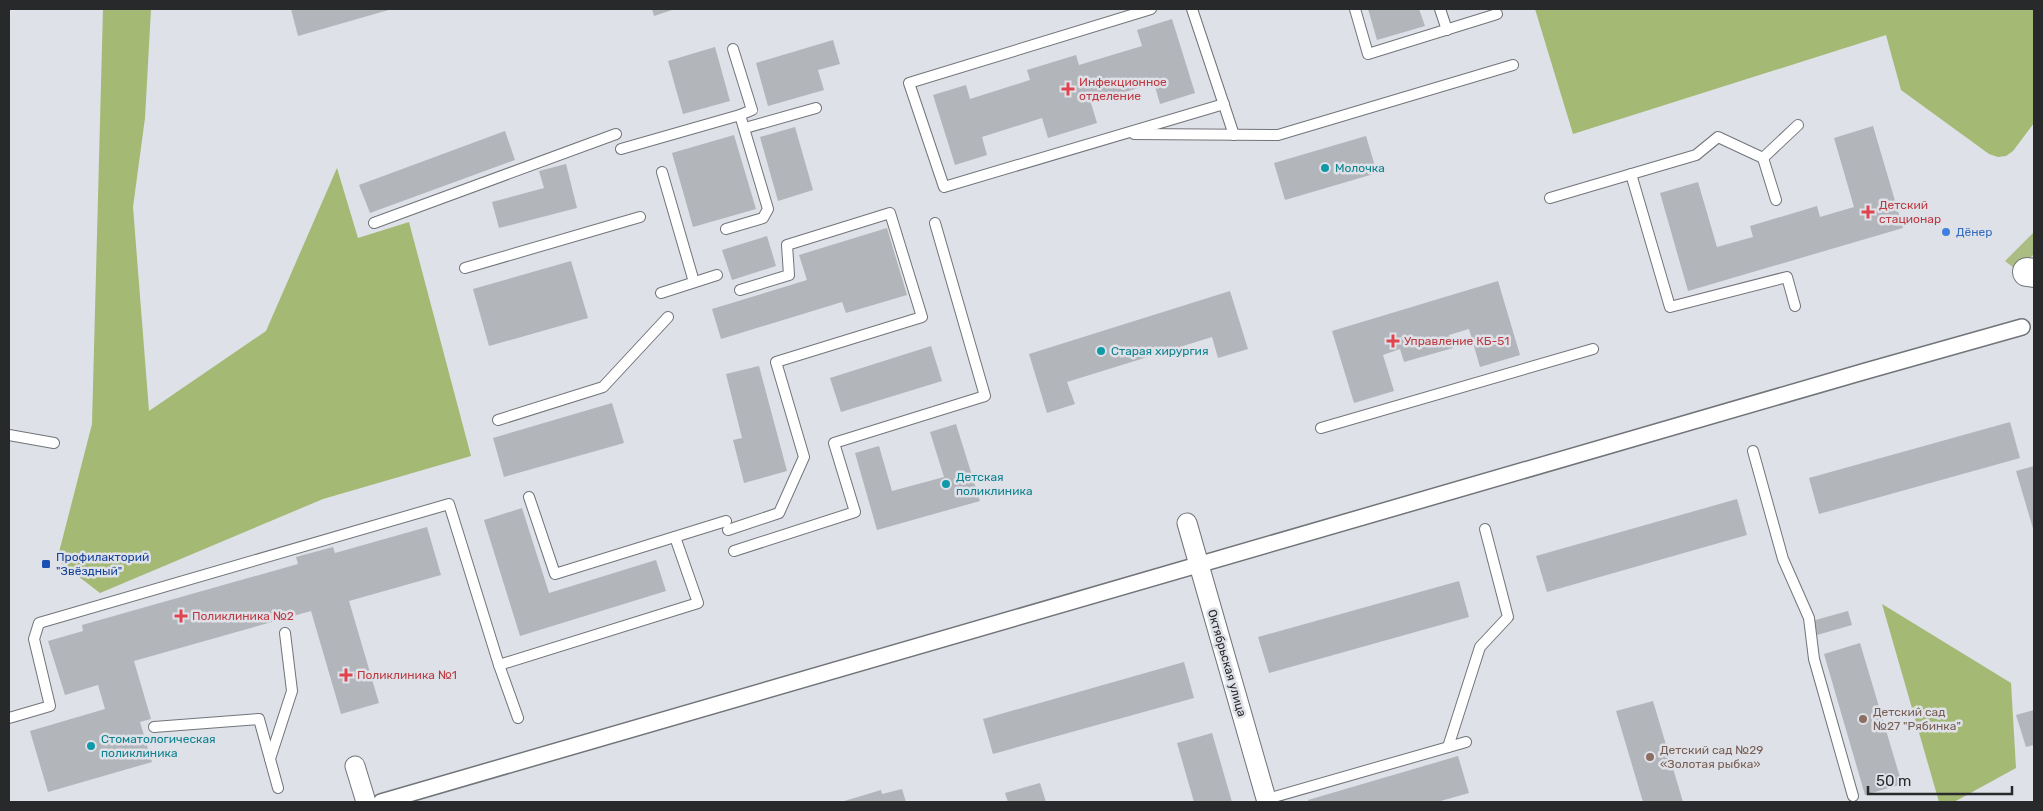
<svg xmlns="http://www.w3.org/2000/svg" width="2043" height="811" font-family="Rubik,sans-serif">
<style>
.green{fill:#abbd83}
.forest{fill:#a4b974}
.building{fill:#b2b5ba}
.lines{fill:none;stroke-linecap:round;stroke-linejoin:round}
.service-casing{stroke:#717479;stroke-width:12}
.pedestrian-casing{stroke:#717479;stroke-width:18}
.minor-casing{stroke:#717479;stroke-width:21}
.secondary-casing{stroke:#717479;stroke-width:30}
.service{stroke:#fff;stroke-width:10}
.pedestrian{stroke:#fff;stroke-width:15}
.minor{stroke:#fff;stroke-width:19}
.secondary{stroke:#fff;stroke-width:28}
.health-dot{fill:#e0444e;stroke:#dee1e7;stroke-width:2}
.culture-dot{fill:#0f9aa8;stroke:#dee1e7;stroke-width:2}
.shop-dot{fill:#3f7fe0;stroke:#dee1e7;stroke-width:2}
.transit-dot{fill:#1a4fb4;stroke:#dee1e7;stroke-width:2}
.education-dot{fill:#8d6e63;stroke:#dee1e7;stroke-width:2}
.labels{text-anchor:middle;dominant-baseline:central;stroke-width:5;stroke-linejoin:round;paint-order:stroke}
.health-label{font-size:12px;fill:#be3a42;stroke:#dee1e7;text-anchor:start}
.culture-label{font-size:12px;fill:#0d838f;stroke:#dee1e7;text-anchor:start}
.shop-label{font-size:12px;fill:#366cbe;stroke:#dee1e7;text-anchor:start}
.transit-label{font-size:12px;fill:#164399;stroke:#dee1e7;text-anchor:start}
.street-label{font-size:12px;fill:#28292b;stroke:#dee1e7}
.education-label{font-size:12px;fill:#785e54;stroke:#dee1e7;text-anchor:start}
</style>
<rect width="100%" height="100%" fill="#dee1e7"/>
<polygon class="green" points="2034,232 2034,254 2029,259 2014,268 2005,261"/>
<g class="forest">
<polygon points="103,9 151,9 145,118 133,207 149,411 266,331 337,168 358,238 409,222 471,456 323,499 100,593 57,560 92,424"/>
<polygon points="1535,9 2034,9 2034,123 2013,151 2006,156 1998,157 1989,154 1901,90 1886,35 1573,134"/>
<polygon points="1882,604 2011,683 2016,768 1954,802 1939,802"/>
</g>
<g class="building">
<polygon points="291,9 392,9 298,36"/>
<polygon points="652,9 675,9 654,16"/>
<polygon points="1368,9 1419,9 1425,26 1377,40"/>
<polygon points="1172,19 1195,93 1160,104 1154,83 1091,103 1097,123 1048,138 1042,118 982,137 987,155 955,165 933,95 966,85 970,99 1030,80 1027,70 1076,55 1079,65 1142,46 1137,30"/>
<polygon points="833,40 840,64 818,70 824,90 768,106 756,63"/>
<polygon points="715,47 730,101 683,114 668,61"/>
<polygon points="1873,126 1903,228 1688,291 1660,193 1698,182 1717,247 1753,237 1750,226 1817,206 1820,217 1854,207 1834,138"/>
<polygon points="795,127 813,190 778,201 760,137"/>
<polygon points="505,131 515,160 370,213 359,185"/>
<polygon points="734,135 756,209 693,227 672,153"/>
<polygon points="1366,136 1377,173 1285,200 1274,163"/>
<polygon points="566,164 577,208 499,228 492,202 544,188 539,171"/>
<polygon points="887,228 907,295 846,313 842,302 721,339 712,309 807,280 799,255"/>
<polygon points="767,236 776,266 732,280 722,250"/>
<polygon points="571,261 588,318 489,346 473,289"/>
<polygon points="1498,281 1520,355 1480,367 1469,329 1449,335 1453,348 1404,362 1400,349 1383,355 1394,391 1354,403 1332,331"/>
<polygon points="1230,291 1248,349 1218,358 1212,337 1067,382 1075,404 1047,413 1029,354"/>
<polygon points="931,346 942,381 841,412 830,378"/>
<polygon points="759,366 787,471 744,483 733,440 742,438 726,374"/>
<polygon points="612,403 624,443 504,477 493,438"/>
<polygon points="2010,422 2020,458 1819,514 1809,478"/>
<polygon points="956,424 980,501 877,530 855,453 879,446 892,491 944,477 930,432"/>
<polygon points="2034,466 2034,532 2016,471"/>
<polygon points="1737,499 1747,535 1547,592 1536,556"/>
<polygon points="522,508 549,593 656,560 666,591 520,636 484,520"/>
<polygon points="427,527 441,575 349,601 379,703 341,714 311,611 134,661 151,719 140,722 152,762 48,792 30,731 105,709 98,685 65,695 48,641 83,631 82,625 298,564 296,557 333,547 335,553"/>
<polygon points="1459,581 1469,617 1269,673 1258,637"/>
<polygon points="1848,611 1852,625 1817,635 1812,621"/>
<polygon points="1860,643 1902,784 1865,795 1824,654"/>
<polygon points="1184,662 1194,698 993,754 983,719"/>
<polygon points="1653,701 1683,802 1643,802 1616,711"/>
<polygon points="2034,710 2034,745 2026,747 2016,715"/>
<polygon points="1212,733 1232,802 1194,802 1177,743"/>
<polygon points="1458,756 1469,793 1437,802 1309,802 1308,800"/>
<polygon points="1040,783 1046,802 1008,802 1005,793"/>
<polygon points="902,789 906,802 841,802 881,790 882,794"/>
</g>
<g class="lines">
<g class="service-casing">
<g id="service">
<polyline points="1151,9 909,83 944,187 1224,104"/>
<polyline points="1192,9 1234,135"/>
<polyline points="1355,9 1368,54 1497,14"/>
<polyline points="1440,9 1447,30"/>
<polyline points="733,49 752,110 740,115"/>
<polyline points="745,128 816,108"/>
<polyline points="1134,134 1278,135 1513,65"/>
<polyline points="621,149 740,115 768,209 763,218 726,229"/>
<polyline points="1763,158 1776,200"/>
<polyline points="662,172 694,282"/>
<polyline points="1631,174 1670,307 1787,277 1795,306"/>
<polyline points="1550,198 1696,155 1718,137 1763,158 1798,125"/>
<polyline points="374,223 616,134"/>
<polyline points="465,268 640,217"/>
<polyline points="661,293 717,275"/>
<polyline points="498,420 603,387 668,317"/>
<polyline points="1321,428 1593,349"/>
<polyline points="9,435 54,443"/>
<polyline points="1753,451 1783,559 1809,618 1814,659 1853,796"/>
<polyline points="529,497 555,574 726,521"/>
<polyline points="728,530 779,513 804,457 776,362 922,317 890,213 787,245 789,275 740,290"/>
<polyline points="734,551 855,512 834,443 985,396 935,223"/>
<polyline points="9,718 50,706 34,639 39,623 449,504 499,665"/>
<polyline points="518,718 499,665 698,603 675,537"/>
<polyline points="154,727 259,719 270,759"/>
<polyline points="1448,747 1480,647 1508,617 1485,529"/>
<polyline points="278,788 270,759 292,691 285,633"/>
<polyline points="1267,799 1466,742"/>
</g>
</g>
<g class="pedestrian-casing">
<polyline id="pedestrian" points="381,802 1866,371 2022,327"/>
</g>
<g class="minor-casing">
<g id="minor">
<polyline points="1187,523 1267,802"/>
<polyline points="355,766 366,802"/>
</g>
</g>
<g class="secondary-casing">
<polyline id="secondary" points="2027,272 2034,273"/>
</g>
<use href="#service" class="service"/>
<use href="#pedestrian" class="pedestrian"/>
<use href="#minor" class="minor"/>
<use href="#secondary" class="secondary"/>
</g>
<g class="health-dot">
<path d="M1065.5 81.5h5v5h5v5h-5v5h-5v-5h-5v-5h5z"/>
<path d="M1865.5 204.5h5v5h5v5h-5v5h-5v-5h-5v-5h5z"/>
<path d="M1390.5 333.5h5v5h5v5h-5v5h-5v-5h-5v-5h5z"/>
<path d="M178.5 608.5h5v5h5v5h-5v5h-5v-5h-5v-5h5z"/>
<path d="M343.5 667.5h5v5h5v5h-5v5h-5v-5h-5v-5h5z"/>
</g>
<g class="culture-dot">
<circle cx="1325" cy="168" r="5"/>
<circle cx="1101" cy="351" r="5"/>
<circle cx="946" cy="484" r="5"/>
<circle cx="91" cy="746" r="5"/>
</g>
<circle class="shop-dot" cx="1946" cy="232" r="5"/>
<rect class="transit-dot" x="41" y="559" width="10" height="10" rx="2.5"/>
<g class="education-dot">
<circle cx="1863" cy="719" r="5"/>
<circle cx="1650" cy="757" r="5"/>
</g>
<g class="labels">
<g class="health-label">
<text x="1079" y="82">Инфекционное<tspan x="1079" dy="14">отделение</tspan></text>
<text x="1879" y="205">Детский<tspan x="1879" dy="14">стационар</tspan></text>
<text x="1404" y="341">Управление КБ-51</text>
<text x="192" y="616">Поликлиника №2</text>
<text x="357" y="675">Поликлиника №1</text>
</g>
<g class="culture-label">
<text x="1335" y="168">Молочка</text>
<text x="1111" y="351">Старая хирургия</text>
<text x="956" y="477">Детская<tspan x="956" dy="14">поликлиника</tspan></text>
<text x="101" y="739">Стоматологическая<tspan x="101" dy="14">поликлиника</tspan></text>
</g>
<g class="shop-label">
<text x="1956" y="232">Дёнер</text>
</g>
<g class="transit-label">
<text x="56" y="557">Профилакторий<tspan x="56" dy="14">"Звёздный"</tspan></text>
</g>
<g class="street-label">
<text transform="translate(1227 663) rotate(74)">Октябрьская улица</text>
</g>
<g class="education-label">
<text x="1873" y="712">Детский сад<tspan x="1873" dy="14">№27 "Рябинка"</tspan></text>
<text x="1660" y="750">Детский сад №29<tspan x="1660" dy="14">«Золотая рыбка»</tspan></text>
</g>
</g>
<rect width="2043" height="811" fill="none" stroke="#28292b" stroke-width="20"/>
<path d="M1868 786v8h144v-8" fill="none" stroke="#28292b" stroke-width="2.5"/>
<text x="1876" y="786" font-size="15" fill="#28292b" stroke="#dee1e7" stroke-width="4" paint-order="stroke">50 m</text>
</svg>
